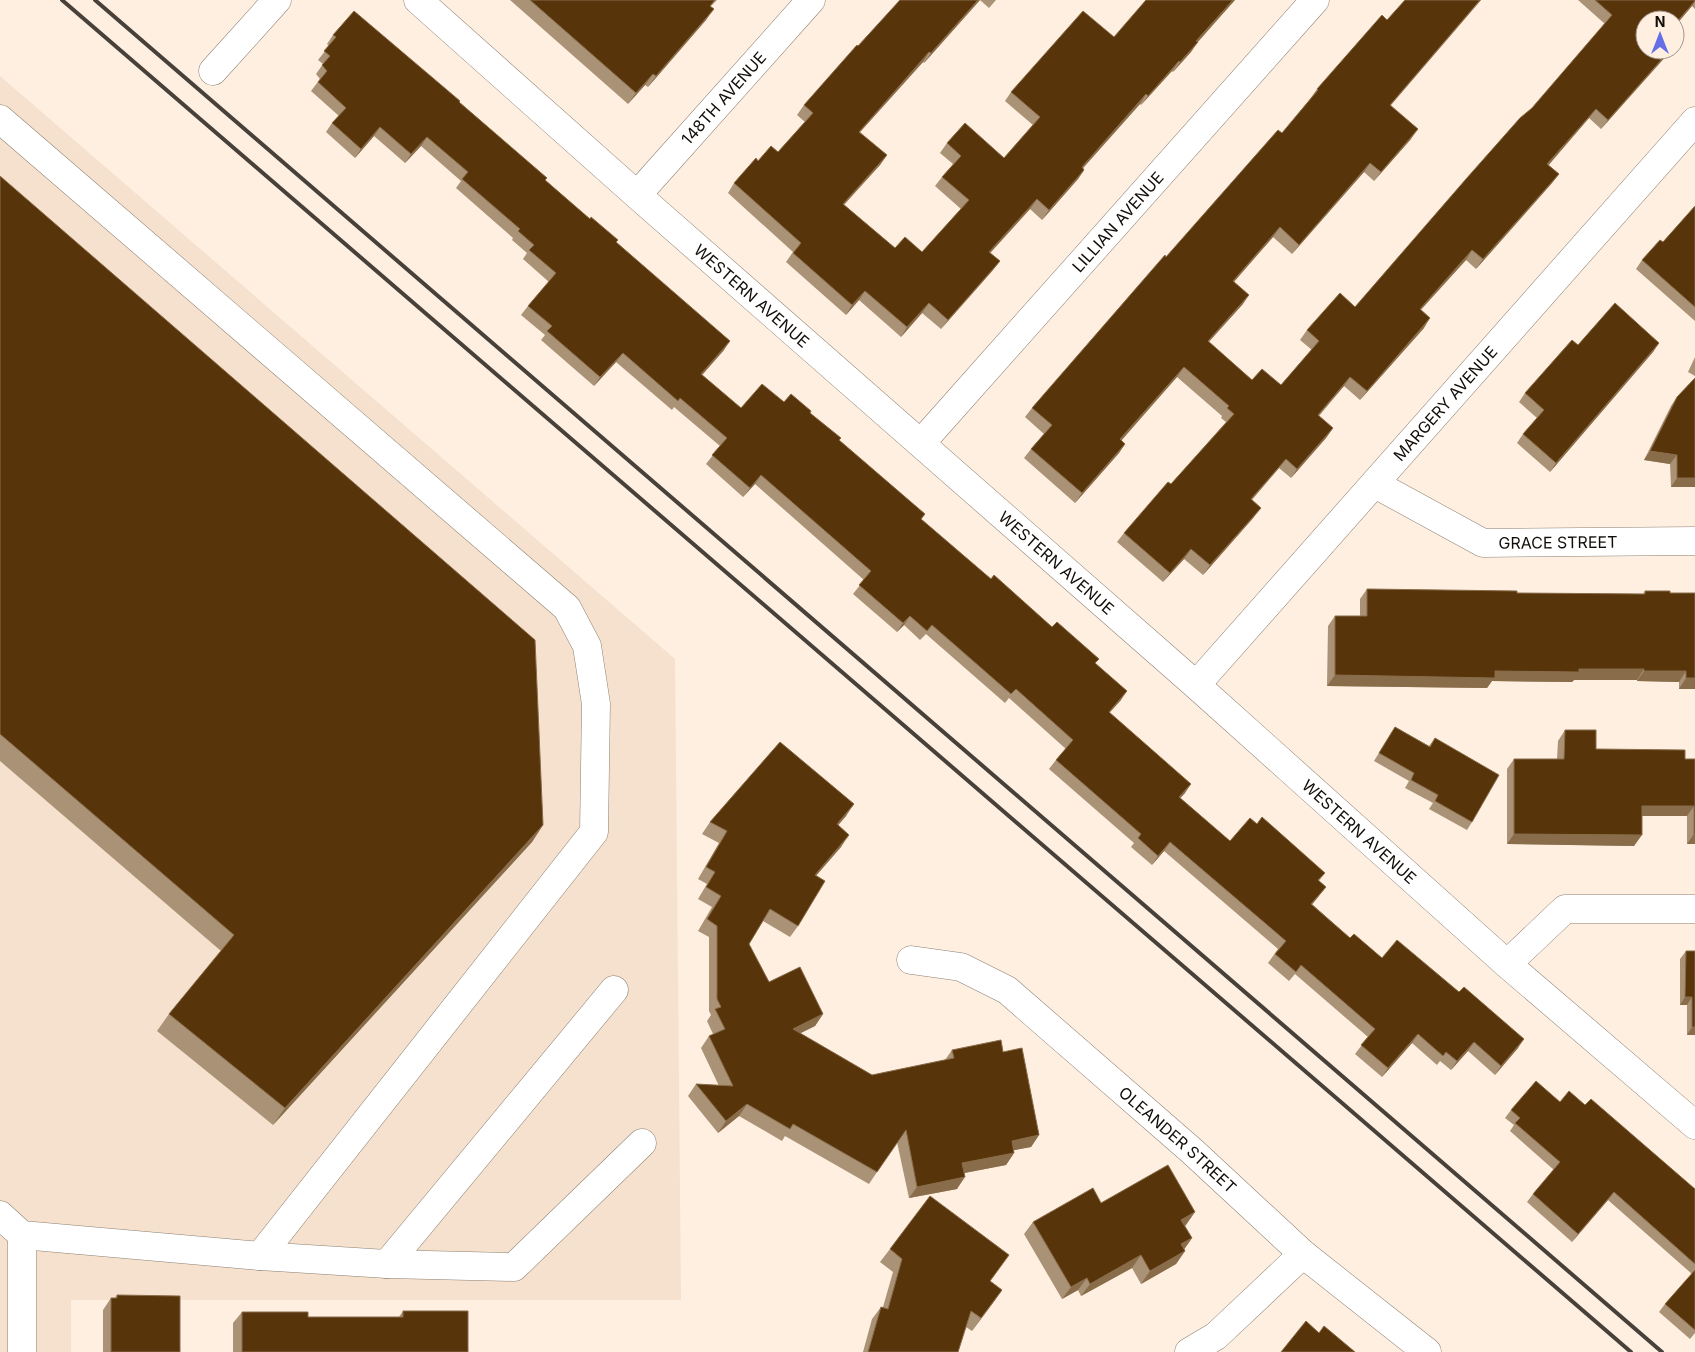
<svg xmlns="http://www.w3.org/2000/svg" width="1695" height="1352" font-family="Inter,sans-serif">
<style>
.built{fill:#f5e1cd}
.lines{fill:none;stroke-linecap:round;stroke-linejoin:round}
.minor-casing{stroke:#8d8073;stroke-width:29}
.minor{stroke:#fff;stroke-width:28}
.rail{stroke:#48413a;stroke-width:4}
.wall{fill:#aa9276}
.shaded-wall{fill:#896c4a}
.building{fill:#57340a;stroke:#896c4a}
.labels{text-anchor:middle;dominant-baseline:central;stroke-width:5;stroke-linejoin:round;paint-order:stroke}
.street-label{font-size:16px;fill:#120d09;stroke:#feefe1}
</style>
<rect width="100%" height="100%" fill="#feefe1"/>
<polygon class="built" points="0,76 675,659 681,1300 71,1300 71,1352 0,1352"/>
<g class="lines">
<g class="minor-casing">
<g id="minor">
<path id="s1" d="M418 0 637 195 1196 685 1507 964 1695 1125"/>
<polyline points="213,71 277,0"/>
<polyline points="0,119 567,608 587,646 596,704 594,832 260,1256"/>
<path id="s2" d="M637 195 811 0"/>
<path id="s3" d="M921 443 1315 0"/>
<path id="s4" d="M1375 484 1483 543 1695 541"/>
<path id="s5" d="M1196 685 1695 121"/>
<path id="s6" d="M911 960 961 967 1007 990 1192 1151 1303 1254 1427 1352"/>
<polyline points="1507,964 1565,909 1695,909"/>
<polyline points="0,1215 22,1235 260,1256 387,1264 514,1267 642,1143"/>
<polyline points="22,1235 22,1352"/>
<polyline points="387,1264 614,990"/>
<polyline points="1189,1352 1216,1336 1303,1254"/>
</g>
</g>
<use href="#minor" class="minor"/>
<g class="rail">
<polyline points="62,0 1631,1352"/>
<polyline points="95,0 1662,1352"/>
</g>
</g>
<g class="wall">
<polygon points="510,0 717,0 711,6 706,20 648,87 645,85 628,104"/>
<polygon points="980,0 924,63 923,62 860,132 887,155 880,165 844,205 895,248 922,252 961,209 935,186 942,177 953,164 940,153 947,143 1004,158 1033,125 1005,101 1011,92 1114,37 1235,0 1197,42 1191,52 1173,72 1172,71 1141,105 1140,104 1083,168 1084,170 1078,179 1042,220 1030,209 990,253 1000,261 993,270 941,329 922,313 901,337 859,300 846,315 786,262 793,252 728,193 734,183 758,161 778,152 805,122 797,115 804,105 858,46"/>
<polygon points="980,0 996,0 989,8"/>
<polygon points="1481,0 1391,105 1411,139 1374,181 1364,172 1292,254 1273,237 1234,281 1243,304 1209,342 1252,380 1281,385 1312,350 1300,340 1307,330 1355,307 1532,108 1605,24 1578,0 1695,0 1695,9 1692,6 1675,26 1675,20 1645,20 1670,50 1667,55 1601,129 1589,118 1548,165 1559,174 1552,183 1476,269 1466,260 1421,310 1424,328 1360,400 1344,386 1319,416 1333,428 1326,438 1291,478 1279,468 1252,500 1254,517 1203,575 1184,559 1163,582 1117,542 1124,533 1171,484 1226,422 1221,418 1222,416 1177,377 1121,440 1125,444 1119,453 1075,503 1024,458 1031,449 1044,434 1025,417 1032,408 1166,257 1282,133 1310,99 1317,89 1387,20"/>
<polygon points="333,35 459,102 545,180 616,242 724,350 702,375 741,408 784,402 810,413 921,519 991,579 1052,627 1096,664 1121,700 1109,713 1185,793 1180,798 1230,841 1257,824 1325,873 1319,881 1326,887 1312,904 1350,938 1382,958 1518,1048 1495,1075 1468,1051 1451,1070 1440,1061 1437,1065 1412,1043 1382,1077 1355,1054 1368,1037 1295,974 1289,981 1268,963 1278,949 1164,851 1152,865 1131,847 1134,843 1049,769 1056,760 1066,749 1009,698 1005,703 926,634 920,640 904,625 897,632 853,594 864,580 755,484 743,497 706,464 720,446 674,407 672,410 616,362 594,386 541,340 545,335 521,315 528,306 549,282 523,259 527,253 512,240 513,238 456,188 461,181 421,146 405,163 374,136 355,158 326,132 332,123 339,116 311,91 320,79 316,74 323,64 318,60 329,46 327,44"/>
<polygon points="0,176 543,825 532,842 273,1125 157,1031 169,1014 221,951 0,761"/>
<polygon points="1695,206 1695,321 1636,269 1642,260 1663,242"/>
<polygon points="1659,343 1653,352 1550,472 1517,443 1523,434 1537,418 1519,402 1525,393 1578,345"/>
<polygon points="1695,357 1695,376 1688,372"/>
<polygon points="1695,378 1695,487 1671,487 1670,464 1644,460 1671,406 1677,397"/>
<polygon points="1367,589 1517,593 1643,594 1645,591 1670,593 1695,593 1695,689 1679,689 1679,682 1637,681 1637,680 1574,680 1572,682 1492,681 1487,688 1327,686 1328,626 1335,616 1360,616 1360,599"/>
<polygon points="1395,727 1429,746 1435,738 1472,822 1467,830 1429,809 1433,803 1405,788 1409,781 1374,761"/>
<polygon points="1565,730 1596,749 1685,759 1695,759 1695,844 1687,844 1687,816 1642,816 1634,846 1507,844 1507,769 1514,759 1557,759 1558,741"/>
<polygon points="846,816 838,825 841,847 816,876 798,926 790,937 763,921 749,944 769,982 823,1014 815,1026 800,1033 872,1075 945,1060 952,1050 1003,1052 1039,1135 1031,1147 1014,1150 1014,1153 1006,1165 964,1173 957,1189 909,1198 897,1142 869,1184 785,1136 782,1141 739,1116 718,1133 688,1096 696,1084 719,1086 701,1048 709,1036 713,1034 707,1021 711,1015 709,1011 709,937 698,931 712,907 698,899 707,884 698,879 719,843 702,834 710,822"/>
<polygon points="1686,951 1695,951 1695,1035 1687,1035 1687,1005 1680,1005 1680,959"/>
<polygon points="1560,1102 1585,1105 1695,1189 1695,1333 1690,1339 1659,1312 1665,1304 1692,1274 1608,1200 1572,1242 1527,1202 1533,1194 1554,1170 1510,1131 1514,1125 1505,1118 1511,1110"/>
<polygon points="1101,1203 1186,1225 1185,1226 1192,1238 1184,1249 1185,1251 1176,1264 1141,1284 1132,1268 1081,1296 1078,1290 1062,1299 1024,1234 1033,1222"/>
<polygon points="890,1249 990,1281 1002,1290 972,1331 966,1327 958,1352 863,1352 872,1319 881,1307 883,1307 893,1272 880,1262"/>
<polygon points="117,1295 180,1352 103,1352 103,1310 111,1298 115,1298"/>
<polygon points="403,1311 468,1352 233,1352 233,1323 242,1312 308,1317 399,1317"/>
</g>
<g class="shaded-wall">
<polygon points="978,0 980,0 924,63 931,53"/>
<polygon points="1233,0 1235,0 1190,51 1196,41"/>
<polygon points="1480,0 1481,0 1383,114 1390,105"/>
<polygon points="1695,1 1692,6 1675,26 1675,24"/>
<polygon points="714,9 706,20 648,87 656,76"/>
<polygon points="1198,42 1191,52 1173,72 1180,62"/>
<polygon points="1670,50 1667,55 1601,129 1608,120"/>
<polygon points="929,52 923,62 852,141 859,132"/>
<polygon points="1179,61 1172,71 1141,105 1148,96"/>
<polygon points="653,74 645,85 628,104 636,93"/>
<polygon points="1146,94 1140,104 1075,177 1082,167"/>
<polygon points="1596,109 1589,118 1541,174 1547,164"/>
<polygon points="380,127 374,136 355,158 361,149"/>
<polygon points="1418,129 1411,139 1374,181 1381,172"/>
<polygon points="427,137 421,146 405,163 411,154"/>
<polygon points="887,155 880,165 836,213 843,204"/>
<polygon points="1370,163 1364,172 1292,254 1299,245"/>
<polygon points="1084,170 1078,179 1042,220 1049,210"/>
<polygon points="1559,174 1552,183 1476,269 1483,259"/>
<polygon points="1037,199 1030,209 982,262 989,252"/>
<polygon points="1280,227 1273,237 1227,290 1233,281"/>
<polygon points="1472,250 1466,260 1413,318 1420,309"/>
<polygon points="1000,261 993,270 941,329 948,320"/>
<polygon points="865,291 859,300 846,315 852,305"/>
<polygon points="1249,295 1243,304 1201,350 1208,341"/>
<polygon points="929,303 922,313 901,337 907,327"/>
<polygon points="1430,318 1424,328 1360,400 1367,391"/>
<polygon points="730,341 724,350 695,383 701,374"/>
<polygon points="1659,343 1653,352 1550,472 1556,463"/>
<polygon points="623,353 616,362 594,386 600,377"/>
<polygon points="1184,367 1177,377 1114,449 1120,439"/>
<polygon points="1350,377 1344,386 1311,424 1318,415"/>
<polygon points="1333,428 1326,438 1291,478 1297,469"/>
<polygon points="1125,444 1119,453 1075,503 1082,493"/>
<polygon points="1650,451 1677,455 1670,464 1644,460"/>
<polygon points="1286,459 1279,468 1244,508 1251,499"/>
<polygon points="761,475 755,484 743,497 750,488"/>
<polygon points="1677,478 1695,478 1695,487 1671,487"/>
<polygon points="1261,508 1254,517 1203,575 1210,565"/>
<polygon points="1191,549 1184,559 1163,582 1170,573"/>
<polygon points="910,616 904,625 897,632 903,623"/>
<polygon points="1579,669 1644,669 1637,680 1574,680 1572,682 1492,681 1487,688 1327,686 1335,675"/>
<polygon points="1644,671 1686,671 1679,682 1637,681"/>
<polygon points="1686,678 1695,678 1695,689 1679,689"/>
<polygon points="1127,691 1121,700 1102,721 1109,712"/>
<polygon points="1191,784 1185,793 1173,806 1179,797"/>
<polygon points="854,804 846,816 829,836 837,824"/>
<polygon points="1642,806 1694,806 1687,816 1634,816"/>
<polygon points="543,825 532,842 273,1125 285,1108"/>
<polygon points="1514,834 1642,835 1634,846 1507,844"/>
<polygon points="1694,834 1695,834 1695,844 1687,844"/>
<polygon points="849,835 841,847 806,887 815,875"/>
<polygon points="1170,842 1164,851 1152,865 1158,856"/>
<polygon points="1326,887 1319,896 1305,913 1311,904"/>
<polygon points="1685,997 1692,997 1687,1005 1680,1005"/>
<polygon points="823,1014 815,1026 785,1041 793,1029"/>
<polygon points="1692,1027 1695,1027 1695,1035 1687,1035"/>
<polygon points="1418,1034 1412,1043 1382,1077 1388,1068"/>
<polygon points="1524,1039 1518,1048 1495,1075 1501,1066"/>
<polygon points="1474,1042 1468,1051 1451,1070 1457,1061"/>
<polygon points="747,1104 739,1116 718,1133 726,1121"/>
<polygon points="1039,1135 1031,1147 1004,1152 1012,1141"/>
<polygon points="1014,1153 1006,1165 954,1175 962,1163"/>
<polygon points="965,1177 957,1189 909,1198 917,1187"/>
<polygon points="1614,1192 1608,1200 1572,1242 1578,1234"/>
<polygon points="1195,1212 1186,1225 1172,1233 1181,1220"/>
<polygon points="1192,1238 1183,1251 1181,1244"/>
<polygon points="1185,1251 1176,1264 1141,1284 1150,1271"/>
<polygon points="1141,1255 1132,1268 1081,1296 1090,1284"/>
<polygon points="1087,1278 1078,1290 1062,1299 1071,1287"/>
<polygon points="1002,1290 993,1303 972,1331 981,1318"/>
</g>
<g class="building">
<polygon points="530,0 715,0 710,6 714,9 656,76 653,74 636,93"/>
<polygon points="900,0 978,0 931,53 929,52 859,132 887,155 843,204 895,248 905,237 922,252 969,200 942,177 961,156 947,143 965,123 1004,158 1040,117 1011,92 1083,11 1114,37 1146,0 1233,0 1196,41 1198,42 1180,62 1179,61 1148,96 1146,94 1082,167 1084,170 1049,210 1037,199 989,252 1000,261 948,320 929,303 907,327 865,291 852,305 793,253 801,243 734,183 756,158 758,161 771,146 778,152 813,113 804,105 857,45 858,46"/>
<polygon points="1405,0 1480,0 1390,105 1418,129 1381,172 1370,163 1299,245 1280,227 1233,281 1249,295 1208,341 1252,380 1262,369 1281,385 1319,341 1307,330 1340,293 1355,307 1466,179 1520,118 1532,108 1612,15 1595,0 1695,0 1695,1 1675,24 1675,20 1645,20 1645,50 1670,50 1608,120 1596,109 1547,164 1559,174 1483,259 1472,250 1420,309 1430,318 1367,391 1350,377 1318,415 1333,428 1297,469 1286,459 1251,499 1261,508 1210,565 1191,549 1170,573 1124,533 1168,482 1171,484 1234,414 1227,408 1229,406 1184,367 1120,439 1125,444 1082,493 1031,449 1052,425 1032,408 1165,255 1166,257 1278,130 1282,133 1318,90 1317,89 1382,15 1387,20"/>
<polygon points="354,11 460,101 459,102 547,178 545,180 590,219 591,217 618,240 616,242 730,341 701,374 741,408 762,384 784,402 791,394 811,411 810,413 841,438 839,440 925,514 921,519 991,579 994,575 1052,627 1057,622 1099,659 1095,663 1127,691 1109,712 1191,784 1179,797 1230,841 1250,818 1257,824 1262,817 1325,873 1318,880 1326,887 1311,904 1350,938 1354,934 1382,958 1397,940 1459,992 1464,987 1524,1039 1501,1066 1474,1042 1457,1061 1446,1052 1443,1056 1418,1034 1388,1068 1361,1045 1375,1029 1301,965 1296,972 1275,954 1286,941 1170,842 1158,856 1138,838 1141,834 1056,760 1073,740 1016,689 1011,694 932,625 927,631 910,616 903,623 859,585 871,571 761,475 750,488 712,455 727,438 680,398 678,401 623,353 600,377 547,331 552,326 528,306 556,273 529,250 534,245 518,231 520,229 462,179 468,172 427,137 411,154 380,127 361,149 332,123 346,108 318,82 327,71 322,65 330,56 324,51 336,37 333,35"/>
<polygon points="0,176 535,640 543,825 285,1108 169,1014 234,935 0,734"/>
<polygon points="1695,206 1695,307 1642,260 1660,240 1663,242"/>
<polygon points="1615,303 1659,343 1556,463 1523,434 1544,410 1525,393 1572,340 1578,345"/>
<polygon points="1695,378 1695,478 1677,478 1677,455 1650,451 1677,397"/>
<polygon points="1367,589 1517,591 1517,593 1645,594 1645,591 1670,591 1670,593 1695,593 1695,678 1686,678 1686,671 1644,671 1644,669 1579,669 1579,672 1495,671 1495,678 1335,675 1335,616 1367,616"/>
<polygon points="1395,727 1430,747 1435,738 1499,775 1472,822 1435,801 1438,795 1411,780 1414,773 1379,753"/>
<polygon points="1565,730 1596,730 1596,749 1685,750 1685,759 1695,759 1695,834 1694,834 1694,806 1642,806 1642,835 1514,834 1514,759 1564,759"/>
<polygon points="780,742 854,804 837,824 849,835 815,875 825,881 798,926 770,909 749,944 769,982 800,967 823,1014 793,1029 872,1075 954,1058 952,1050 1001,1040 1003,1052 1022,1048 1039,1135 1012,1141 1014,1153 962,1163 965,1177 917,1187 906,1130 877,1172 793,1124 790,1129 747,1104 726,1121 696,1084 733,1086 709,1036 725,1029 715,1009 721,1007 717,999 717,926 707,919 721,896 706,887 715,872 706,867 727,831 710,822"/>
<polygon points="1686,951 1695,951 1695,1027 1692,1027 1692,997 1685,997"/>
<polygon points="1536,1081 1560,1102 1569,1091 1585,1105 1591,1099 1695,1189 1695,1264 1614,1192 1578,1234 1533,1194 1560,1162 1515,1123 1520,1118 1511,1110"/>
<polygon points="1168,1165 1195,1212 1181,1220 1192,1238 1181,1244 1185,1251 1150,1271 1141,1255 1090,1284 1087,1278 1071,1287 1033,1222 1093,1188 1101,1203"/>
<polygon points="930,1196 1009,1255 990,1281 1002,1290 981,1318 971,1311 958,1352 868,1352 881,1307 888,1309 902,1259 890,1249"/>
<polygon points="1695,1270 1695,1330 1665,1304"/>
<polygon points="117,1295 180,1296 180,1352 111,1352 111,1298 117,1298"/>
<polygon points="403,1311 468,1311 468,1352 242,1352 242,1312 308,1312 308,1317 403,1317"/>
<polygon points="1306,1321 1319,1333 1324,1326 1355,1352 1281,1352"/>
</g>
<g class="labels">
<g class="street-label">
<text stroke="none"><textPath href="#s2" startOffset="130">148TH AVENUE</textPath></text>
<text stroke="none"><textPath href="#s3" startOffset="296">LILLIAN AVENUE</textPath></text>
<text stroke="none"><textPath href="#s1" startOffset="446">WESTERN AVENUE</textPath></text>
<text stroke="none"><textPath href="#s5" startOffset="376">MARGERY AVENUE</textPath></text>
<text stroke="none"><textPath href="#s4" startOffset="198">GRACE STREET</textPath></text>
<text stroke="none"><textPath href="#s1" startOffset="851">WESTERN AVENUE</textPath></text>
<text stroke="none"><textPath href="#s1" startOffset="1256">WESTERN AVENUE</textPath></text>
<text stroke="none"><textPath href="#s6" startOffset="329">OLEANDER STREET</textPath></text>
</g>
</g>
<g transform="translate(1660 35)"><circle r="24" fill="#feefe1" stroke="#a0958b"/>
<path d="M0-4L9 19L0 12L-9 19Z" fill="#646ee6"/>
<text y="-8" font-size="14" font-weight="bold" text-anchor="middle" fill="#120d09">N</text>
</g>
</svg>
